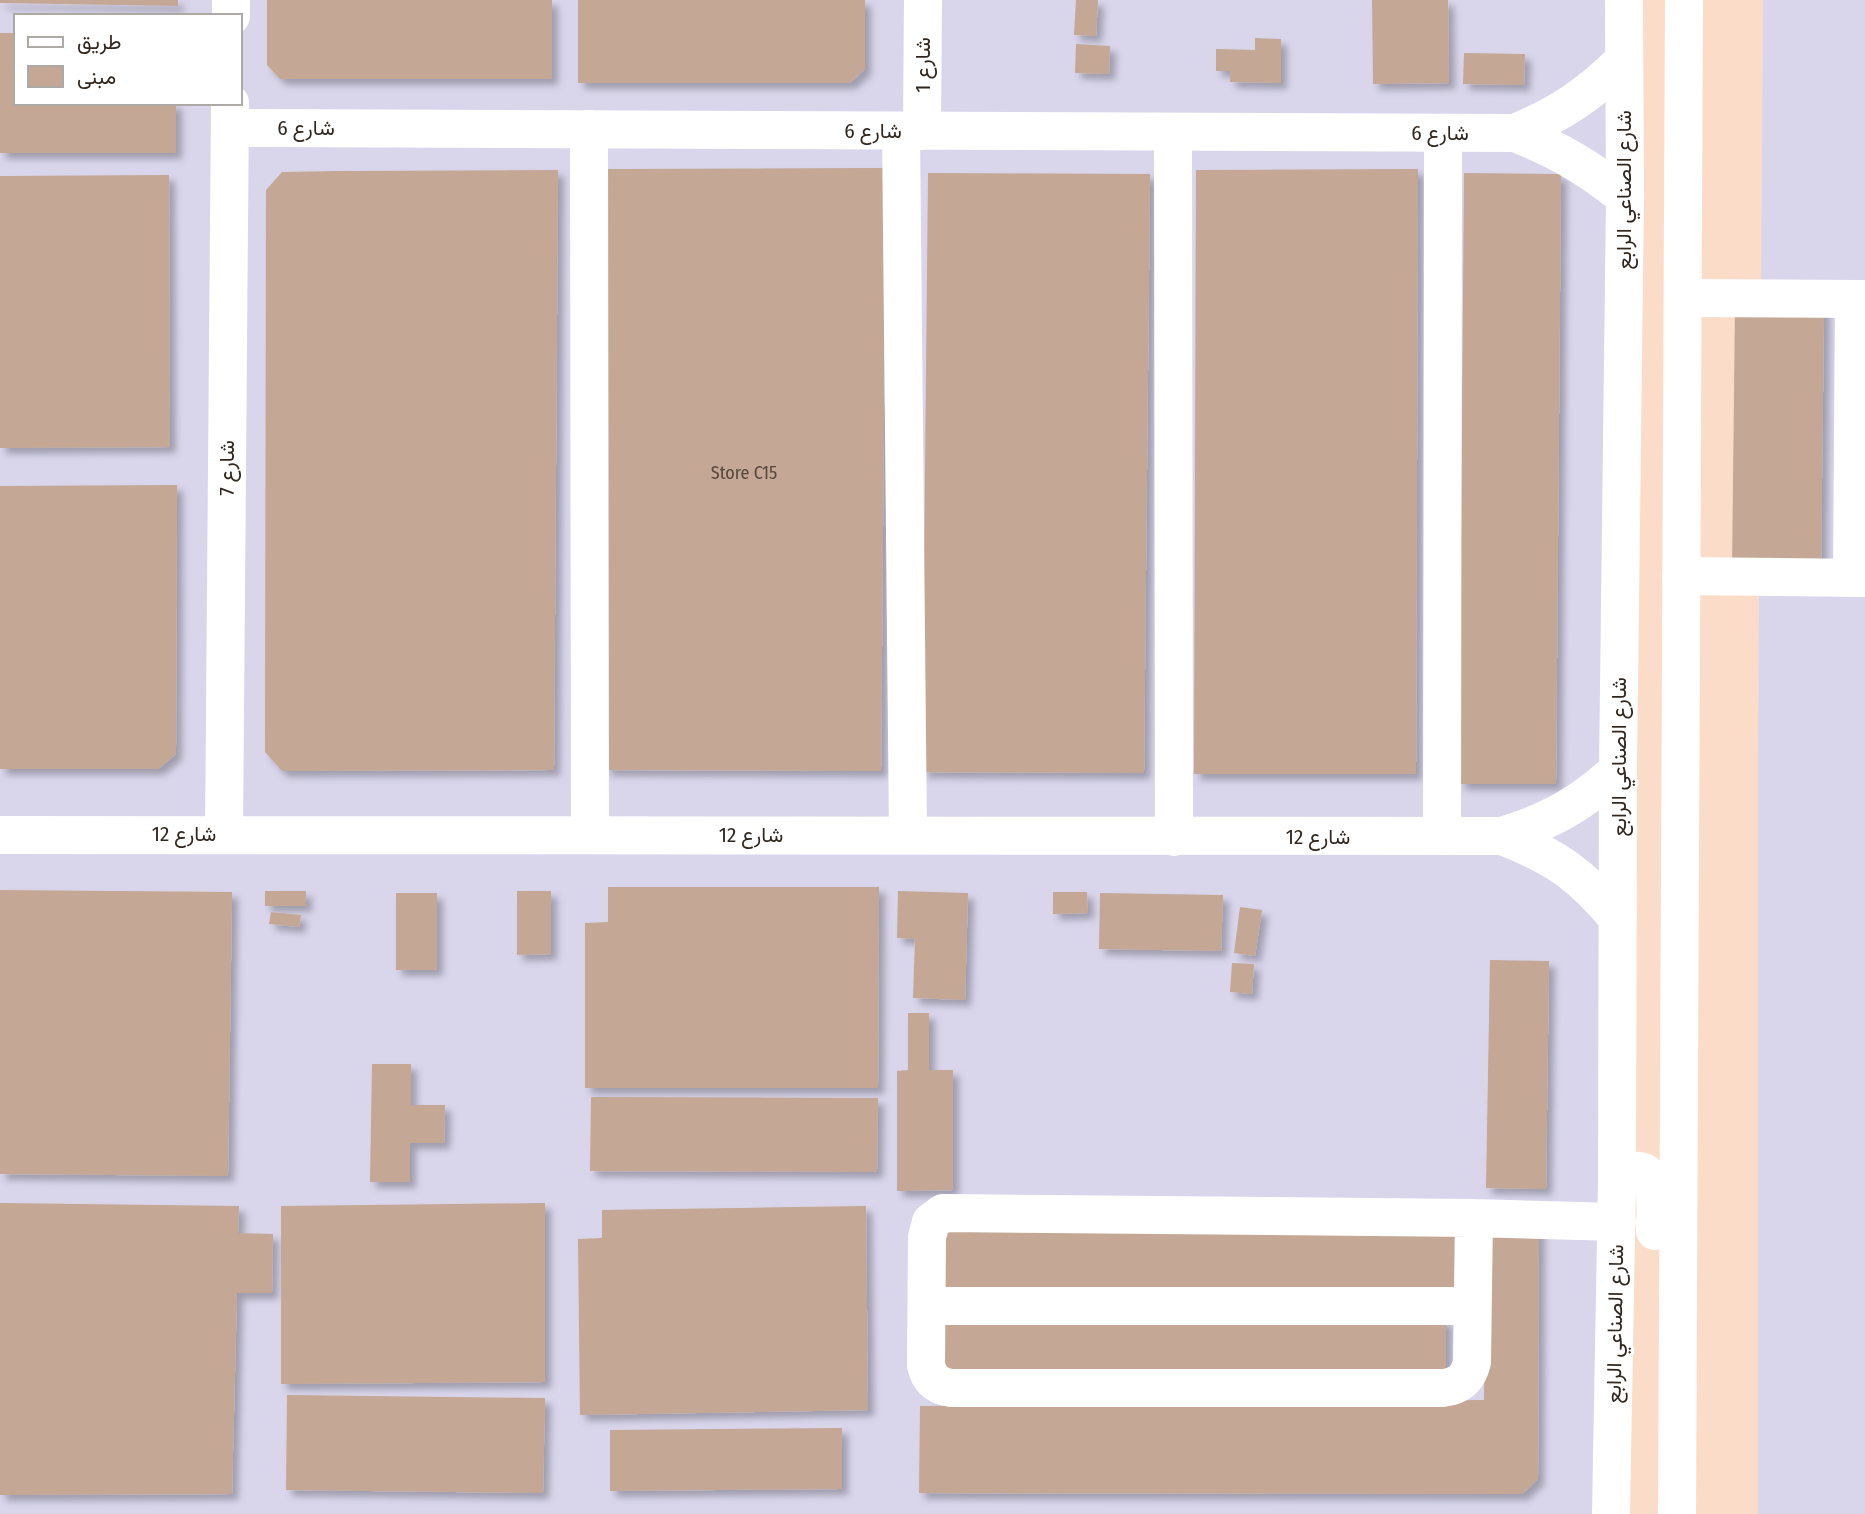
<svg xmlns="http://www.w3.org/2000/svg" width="1865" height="1514" font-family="'Fira Sans Condensed',Vazirmatn,sans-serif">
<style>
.industrial{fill:#d9d6ec;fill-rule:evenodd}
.building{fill:#c4a794;filter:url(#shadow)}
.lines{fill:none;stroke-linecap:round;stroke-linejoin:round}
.minor{stroke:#fff;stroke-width:38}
.major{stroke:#fff;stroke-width:38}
.labels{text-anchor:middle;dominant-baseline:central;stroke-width:6;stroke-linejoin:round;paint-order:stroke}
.number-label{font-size:18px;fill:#56473c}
.street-label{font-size:21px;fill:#32271f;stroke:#fff}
</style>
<defs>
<filter id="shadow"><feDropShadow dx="6" dy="6" stdDeviation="3.5" flood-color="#0004"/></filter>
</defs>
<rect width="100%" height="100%" fill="#fbdcc8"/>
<g class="industrial">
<path d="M0 0H1610L1607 1514H0ZM16 16H240V103H16Z"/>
<polygon points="1763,0 1865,0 1865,1514 1758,1514 1758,761"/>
</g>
<g class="building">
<polygon points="0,0 178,0 178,6 0,3"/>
<polygon points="267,0 552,0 552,79 280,79 267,65"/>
<polygon points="578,0 865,0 865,69 850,83 578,83"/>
<polygon points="1076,0 1098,0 1096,36 1074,35"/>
<polygon points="1372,0 1448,0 1449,83 1373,84"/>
<polygon points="0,33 16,33 16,103 176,103 176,153 0,153"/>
<polygon points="1255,38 1281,39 1281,83 1230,82 1230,71 1216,71 1216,49 1255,50"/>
<polygon points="1076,44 1110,46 1109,74 1075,73"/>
<polygon points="1464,53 1525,54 1524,85 1463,84"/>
<polygon points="886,168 881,771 605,770 604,169"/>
<polygon points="1418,169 1416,774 1194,774 1196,170"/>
<polygon points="558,170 554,770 282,771 265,752 266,190 282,172 340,171"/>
<polygon points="928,173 1150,174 1144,773 922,772"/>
<polygon points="1464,173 1561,174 1556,784 1459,784"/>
<polygon points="169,175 170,447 0,448 0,176"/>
<polygon points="1824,306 1821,571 1732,572 1735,307"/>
<polygon points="177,485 176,754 158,769 0,769 0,486"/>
<polygon points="608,887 879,887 878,1088 585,1088 585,923 608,922"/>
<polygon points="0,890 232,892 228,1176 0,1174"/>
<rect x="265" y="891" width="41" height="15"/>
<polygon points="517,891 551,891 551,954 517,955"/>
<polygon points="898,891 968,893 965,1000 913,998 915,939 897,938"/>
<polygon points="1053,892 1087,892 1088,913 1053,914"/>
<rect x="396" y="893" width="41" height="77"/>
<polygon points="1100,893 1223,895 1221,951 1099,949"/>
<polygon points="1240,907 1262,910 1255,956 1234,953"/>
<polygon points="271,912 301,915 299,927 269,924"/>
<polygon points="1490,960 1549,961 1546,1189 1486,1188"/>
<polygon points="1232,963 1254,964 1252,994 1230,992"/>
<polygon points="908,1013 929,1013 929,1070 953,1070 953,1190 897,1191 897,1071 908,1070"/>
<polygon points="372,1064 411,1064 411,1105 445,1105 444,1143 410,1143 410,1182 370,1182"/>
<polygon points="591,1097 878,1098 877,1172 590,1171"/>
<polygon points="0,1203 239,1206 238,1233 273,1234 272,1293 237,1293 232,1494 0,1495"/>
<polygon points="545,1203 545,1382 281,1384 281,1206"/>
<polygon points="866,1206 868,1410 580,1415 578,1239 602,1238 602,1210"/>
<polygon points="938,1224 1457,1227 1457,1295 937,1292"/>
<polygon points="1485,1226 1539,1226 1538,1479 1522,1494 919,1493 920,1406 1484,1400"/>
<polygon points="945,1317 1446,1319 1446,1373 945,1372"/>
<polygon points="287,1395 545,1398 543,1493 286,1490"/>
<polygon points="842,1428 842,1489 610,1491 610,1430"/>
</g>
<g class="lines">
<g class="minor">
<polyline points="231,16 231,0"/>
<path d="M230 128 1515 133C1559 150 1589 168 1625 197"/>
<polyline points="589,129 590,834"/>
<polyline points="901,131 908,835"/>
<polyline points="922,131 923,0"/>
<polyline points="1173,132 1174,837"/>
<path d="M1515 133C1560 114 1589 95 1624 60"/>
<polyline points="1683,298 1865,299"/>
<polyline points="1681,576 1865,578"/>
<polyline points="1852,578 1854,299"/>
<polyline points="224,834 230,103"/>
<path d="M0 835C501 832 1002 836 1502 836 1551 821 1581 804 1618 770"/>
<polyline points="1442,836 1443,133"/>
<path d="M1502 836C1555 856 1583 876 1618 919"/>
<path d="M1474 1218 1472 1362C1468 1379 1460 1386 1443 1388H951C937 1386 929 1379 926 1365L927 1237 931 1222 943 1213 1474 1218 1617 1222"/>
<polyline points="927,1306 1472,1306"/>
</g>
<g class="major">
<path d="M1617 1182C1622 1176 1626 1171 1635 1171 1661 1168 1655 1214 1655 1231"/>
<polyline points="1611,1514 1617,1182 1618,770 1625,197 1624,0"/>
<polyline points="1677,1514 1684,0"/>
</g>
</g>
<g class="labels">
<g class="number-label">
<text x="744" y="473">Store C15</text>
</g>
<g class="street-label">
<text transform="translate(923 65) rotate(-90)">شارع 1</text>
<text x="306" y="128">شارع 6</text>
<text x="873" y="131">شارع 6</text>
<text x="1440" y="133">شارع 6</text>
<text transform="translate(1624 190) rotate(-90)">شارع الصناعي الرابع</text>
<text transform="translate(227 468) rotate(-90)">شارع 7</text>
<text transform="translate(1619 757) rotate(-90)">شارع الصناعي الرابع</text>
<text x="184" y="834">شارع 12</text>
<text x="751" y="835">شارع 12</text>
<text x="1318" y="837">شارع 12</text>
<text transform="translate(1615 1324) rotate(-89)">شارع الصناعي الرابع</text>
</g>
</g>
<rect x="14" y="14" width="228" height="91" fill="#ffffff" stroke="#ada9a5" stroke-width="2"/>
<rect x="28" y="37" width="35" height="10" fill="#ffffff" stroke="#ada9a5" stroke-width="2"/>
<text x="77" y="49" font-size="21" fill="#32271f">طريق</text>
<rect x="28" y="66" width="35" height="21" fill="#c4a794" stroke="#ada9a5" stroke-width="2"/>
<text x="77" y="84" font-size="21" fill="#32271f">مبنى</text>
</svg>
